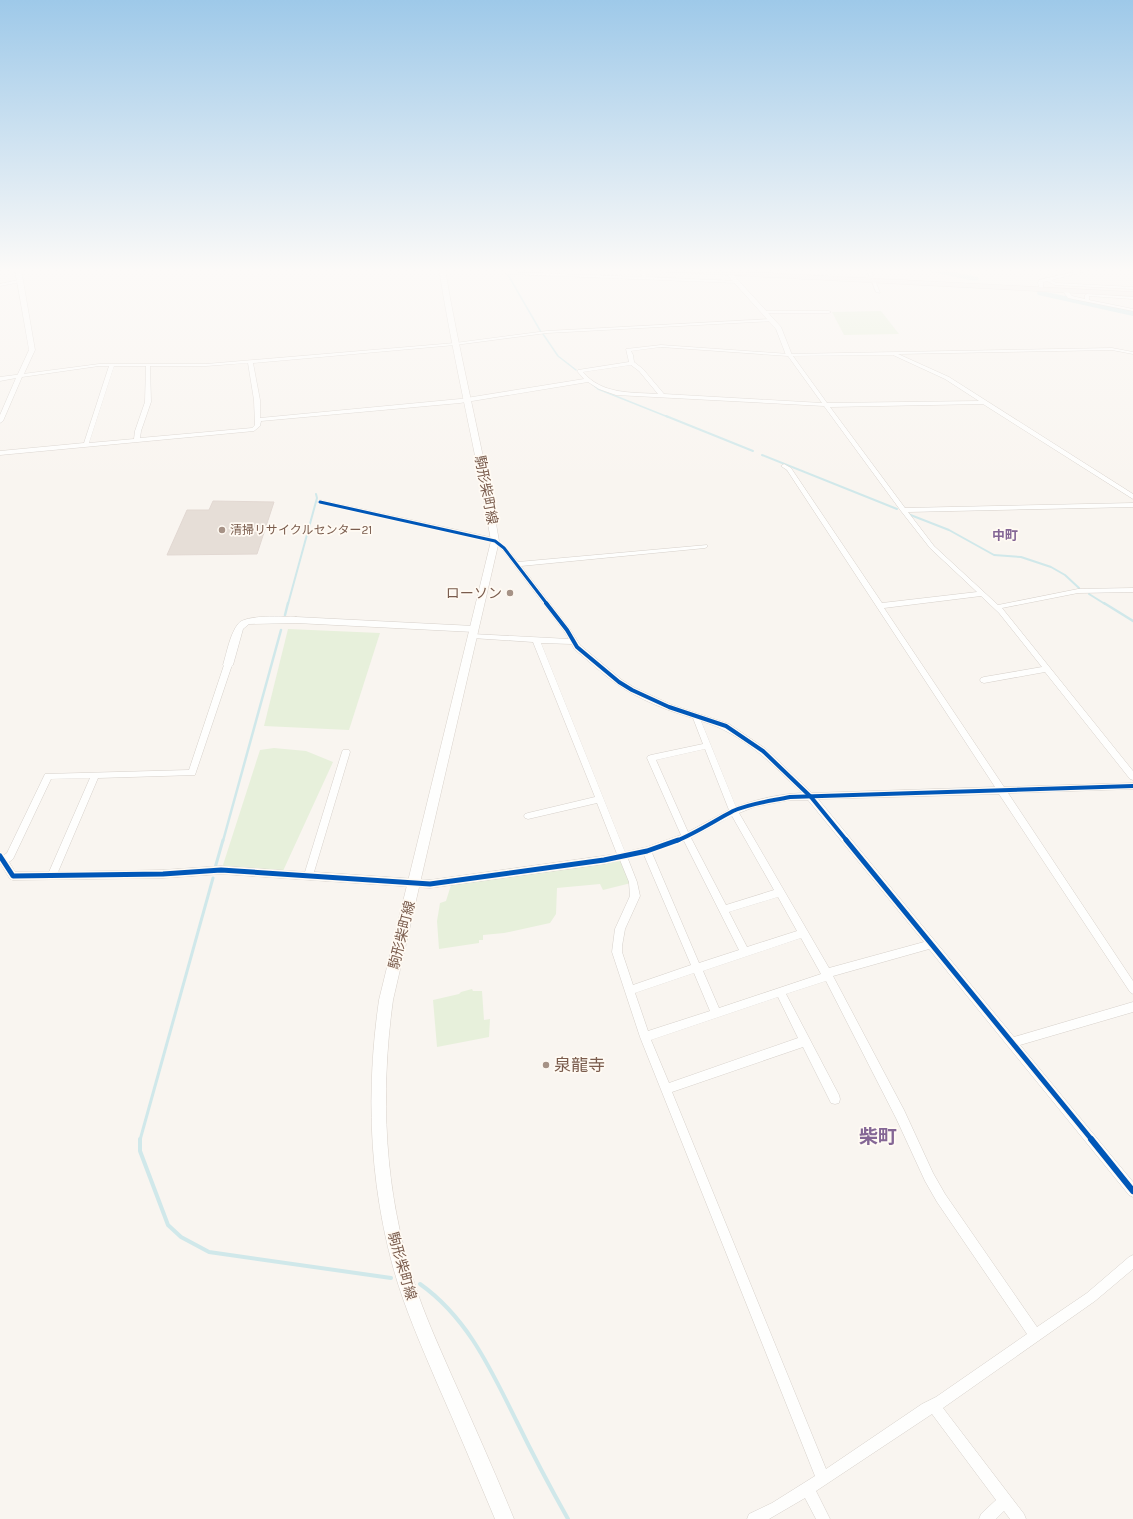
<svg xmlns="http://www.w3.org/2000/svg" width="1133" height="1519" font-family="Karla,'Noto Sans JP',sans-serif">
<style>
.green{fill:#e7f0db}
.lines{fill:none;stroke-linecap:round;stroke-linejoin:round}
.stream-far4{stroke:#d0e8ea;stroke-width:1.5}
.stream-far3{stroke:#d0e8ea;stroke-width:2}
.stream-far2{stroke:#d0e8ea;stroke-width:2.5}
.stream-far1{stroke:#d0e8ea;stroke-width:3}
.stream{stroke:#d0e8ea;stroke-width:4}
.river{fill:#d0e8ea;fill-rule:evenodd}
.building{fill:#e6ded7;stroke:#e2d8d2}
.minor-casing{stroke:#d7d1cb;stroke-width:1}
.tertiary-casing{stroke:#d7d1cb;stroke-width:1}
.secondary-casing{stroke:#d9d2cb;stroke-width:1}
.trunk-casing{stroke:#dad1cc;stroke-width:1}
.minor{fill:#fefefd;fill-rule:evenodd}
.tertiary{fill:#fefefd;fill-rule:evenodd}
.secondary{fill:#fefefd;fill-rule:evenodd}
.trunk{fill:#f2ece8;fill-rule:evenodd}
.cycleway-far3-casing{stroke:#fffaf3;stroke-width:5}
.cycleway-far2-casing{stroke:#fffaf3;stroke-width:6}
.cycleway-far1-casing{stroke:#fffaf3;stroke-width:8}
.cycleway-casing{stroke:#fffaf3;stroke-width:8}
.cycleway-far3{stroke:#0057b8;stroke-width:3}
.cycleway-far2{stroke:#0057b8;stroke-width:4}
.cycleway-far1{stroke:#0057b8;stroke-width:5}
.cycleway{stroke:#0057b8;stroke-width:6}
.poi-dot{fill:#a69286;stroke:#fffaf3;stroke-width:1.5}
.labels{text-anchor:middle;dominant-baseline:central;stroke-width:3.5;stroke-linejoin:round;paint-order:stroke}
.far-poi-label{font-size:12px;fill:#7a5c4d;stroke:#fffaf3;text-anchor:start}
.far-quarter-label{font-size:13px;font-weight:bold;fill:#846695;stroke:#fffaf3}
.street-label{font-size:14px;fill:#7a5c4d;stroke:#fffaf3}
.poi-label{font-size:14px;fill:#7a5c4d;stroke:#fffaf3;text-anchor:end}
.near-poi-label{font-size:17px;fill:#7a5c4d;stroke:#fffaf3;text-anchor:start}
.near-quarter-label{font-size:19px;font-weight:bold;fill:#846695;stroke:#fffaf3}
</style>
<rect width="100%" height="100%" fill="#f9f5f0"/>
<g class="green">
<polygon points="881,311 899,334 844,335 832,312"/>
<polygon points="288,629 380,633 349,730 264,726"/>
<polygon points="274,748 306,751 333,762 283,871 226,868 223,865 260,750"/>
<polygon points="620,860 622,861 631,883 603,890 600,884 557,888 556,914 550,923 504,933 483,935 483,940 479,940 479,943 439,949 437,921 440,903 446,901 451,885"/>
<polygon points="472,989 473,991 482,991 484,1020 490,1019 489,1037 437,1047 433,1000 459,994 461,992"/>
</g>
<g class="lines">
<g class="stream-far4">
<polyline points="509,272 513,269"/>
<polyline points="508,275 541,332"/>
<polyline points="543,334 558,356 576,370"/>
<polyline points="592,384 598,389 668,417"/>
</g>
<g class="stream-far3">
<polyline points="666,416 753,451"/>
<polyline points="762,455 897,509"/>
<polyline points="908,514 949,530 994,555 1021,557 1051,567 1065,575 1079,588"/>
<polyline points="1089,594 1105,604"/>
<polyline points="288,604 317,498 316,494"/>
</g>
<g class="stream-far2">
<polyline points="1104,603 1133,621"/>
<polyline points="285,615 288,603"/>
<polyline points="223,841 281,630"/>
</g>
<g class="stream-far1">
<polyline points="215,868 223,840"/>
<polyline points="140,1140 213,878"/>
</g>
<g class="stream">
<polyline points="140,1139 140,1151 168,1225 181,1237 209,1252 391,1278"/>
<path d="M420 1284C468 1318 491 1370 517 1422 533 1455 550 1487 568 1519"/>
</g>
<g class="river">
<polygon points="925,269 939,269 978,277 979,279 975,281 926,271"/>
<polygon points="1038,291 1041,291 1133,310 1133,316 1038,295 1037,293"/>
</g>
</g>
<polygon class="building" points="213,501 274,502 257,554 167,555 187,510 209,510"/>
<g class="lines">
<g class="minor-casing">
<g id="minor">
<polygon points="641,269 645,269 646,277 737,281 739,282 737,283 507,274 505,273 507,272 642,277"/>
<polygon points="867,269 871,269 873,276 869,276"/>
<polygon points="1088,269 1095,269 1051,280 1056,283 1133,287 1133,289 1055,285 1047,281 1043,282 1043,288 1039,287 1038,283 1039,280"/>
<polygon points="1128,269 1132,269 1133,273"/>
<polygon points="871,279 875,280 880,293 876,292"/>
<polygon points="19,280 21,280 21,282 0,286 0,284"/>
<polygon points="1062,289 1066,289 1072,296 1085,299 1085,295 1087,294 1133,297 1133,299 1089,296 1089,300 1133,309 1133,311 1068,298 1062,290"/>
<polygon points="764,311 829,311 831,312 829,313 762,313 762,311"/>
<path d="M772 319 774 320V321L547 333 455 345 253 363 260 400V418L460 399 584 379 577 371 578 370 629 362 626 349 661 345 789 354 1112 348 1133 352V354L1112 350 898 354 949 377 1133 494V499L983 404 830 407 905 508 1133 503V507L908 512 934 546 998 605 1078 589 1133 588V592L1078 593 1002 608 1133 771V780L1130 779 1045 672 984 683 981 682 980 680 981 678 984 677 1042 667 999 613 981 596 884 608 1004 787 1133 783V789L1008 793 1133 981V994L1130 992 999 794 818 799 1014 1037 1133 1002V1012L1020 1045 1133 1182V1197L1129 1195 929 949 833 976 904 1110 933 1173 945 1194 1037 1327 1087 1293 1129 1257 1133 1255V1269L1095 1301 943 1408 1024 1514 1026 1519H1010L1004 1511 996 1519H979L981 1514 996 1500 932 1414 816 1491 830 1519H816L805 1498 769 1519H747L749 1514 772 1503 815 1476 640 1037 612 952 615 929 630 896 629 882 620 860 604 864 430 888 221 874 163 878 13 880 10 879 0 863V852L4 855 7 853 45 774 189 770 224 665 228 662 232 665 195 775 98 778 58 872 163 870 221 866 305 872 342 752 343 750H349L350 752 314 872 430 880 617 854 597 803 528 819 525 818 524 816 525 814 528 813 595 797 533 642 472 638 468 636 472 634 569 639 564 631 502 549 493 542 485 540 318 503V501L320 500 489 537C503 542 509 551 518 562L707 545V547L705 548 521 566 569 628 580 645 622 680 635 688 672 705 729 724 766 749 812 793 995 787 787 470 781 466 784 464 791 468 882 603 977 592 930 548 901 511 824 406 616 395 599 389 588 382 460 403 261 421 260 426 254 431 0 455V451L84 443 109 366H99L22 377 3 421 0 423V415L16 378 0 381V377L99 364H206L455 343 547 331ZM661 347 788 356 822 403 664 394 643 369 634 362 633 355 631 351ZM893 355 945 379 979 401 827 403 793 356ZM248 363 254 400 255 425 252 428 140 438 141 431 151 402 150 366H206ZM631 365 639 371 658 394C632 392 602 395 583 372ZM114 366H146L145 402 135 431 134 439 89 443ZM541 643 572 644 574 649C588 660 602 674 617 684 638 699 668 711 693 718L703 744 651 755 648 756 647 758 681 835 647 847 625 852ZM701 721C743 733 772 764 802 793 780 794 757 799 736 807ZM705 749 729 810 688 832 656 760ZM90 778 49 872H15L9 862 13 859 51 779ZM790 800H808L924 942 829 968 739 813 754 807ZM732 816 774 890 726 905 691 838ZM684 841 739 950 699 963 652 853ZM644 855 691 965 633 985 622 952V946L625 929 640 896 637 882 628 859ZM778 897 797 931 747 947 729 912ZM801 938 821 974 719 1008 703 971ZM694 973 710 1011 648 1031 635 993ZM826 981 896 1118 925 1181 937 1202 1027 1334 936 1397 922 1404 826 1469 672 1092 803 1047 831 1103 835 1104 839 1103 840 1099 839 1095 786 994ZM778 997 798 1038 669 1083 651 1040Z"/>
</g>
</g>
<g class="tertiary-casing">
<g id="tertiary">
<polygon points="15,269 21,269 35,350 23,376 20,378 17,376 29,350"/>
<polygon points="722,269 728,269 781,327 792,355 791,356 786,355 776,329"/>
<path d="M296 617 474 626 478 629 474 632 296 623 249 624 243 629 233 665 231 667H225L223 665C227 652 230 634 238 624 245 614 284 617 296 617Z"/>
</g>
</g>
<g class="secondary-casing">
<path id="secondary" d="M439 269H445C460 360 484 450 499 541L393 1000C380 1094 384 1191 414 1282 424 1314 438 1344 451 1374 473 1423 494 1470 514 1519H495C476 1474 457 1428 437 1383 421 1345 404 1307 393 1267 369 1179 366 1090 379 1000L491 541C476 450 453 360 439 269Z"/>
</g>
<g class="trunk-casing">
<polygon id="trunk" points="649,269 689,269 1133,292 1133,296 652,271"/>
</g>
<use href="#minor" class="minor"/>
<use href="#tertiary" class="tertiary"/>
<use href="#secondary" class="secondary"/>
<use href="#trunk" class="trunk"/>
<g class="cycleway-far3-casing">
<polyline id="cycleway-far3" points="320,502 495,541 504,548 547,604"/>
</g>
<g class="cycleway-far2-casing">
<g id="cycleway-far2">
<polyline points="546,603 567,630 577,647 619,682 632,690 669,707 726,726 763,751 811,797 847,841"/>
<path d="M676 841C696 833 714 821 733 811 751 803 771 801 790 797L1133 786"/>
</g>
</g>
<g class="cycleway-far1-casing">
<g id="cycleway-far1">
<polyline points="846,840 1092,1140"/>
<polyline points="0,856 13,876 163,874 221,870 430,884 604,860 647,851 678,840"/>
</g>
</g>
<g class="cycleway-casing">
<polyline id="cycleway" points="1091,1139 1133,1191"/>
</g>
<use href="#cycleway-far3" class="cycleway-far3"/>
<use href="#cycleway-far2" class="cycleway-far2"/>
<use href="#cycleway-far1" class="cycleway-far1"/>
<use href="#cycleway" class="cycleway"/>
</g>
<linearGradient id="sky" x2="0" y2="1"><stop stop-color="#9ec9e9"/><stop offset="0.56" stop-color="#fcfaf8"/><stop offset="1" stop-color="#fcfaf8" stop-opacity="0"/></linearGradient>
<rect width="1133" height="482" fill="url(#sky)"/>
<g class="poi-dot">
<circle cx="222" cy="530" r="4"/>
<circle cx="510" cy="593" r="4"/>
<circle cx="546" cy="1065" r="4"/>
</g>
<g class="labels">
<g class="far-poi-label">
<text x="230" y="530">清掃リサイクルセンター21</text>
</g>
<g class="far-quarter-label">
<text x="1005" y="535">中町</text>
</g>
<g class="street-label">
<text transform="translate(486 490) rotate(79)">駒形柴町線</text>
<text transform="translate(402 935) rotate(-76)">駒形柴町線</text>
<text transform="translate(402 1266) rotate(74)">駒形柴町線</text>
</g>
<g class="poi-label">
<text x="502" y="593">ローソン</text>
</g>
<g class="near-poi-label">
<text x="554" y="1065">泉龍寺</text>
</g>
<g class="near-quarter-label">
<text x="878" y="1137">柴町</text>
</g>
</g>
</svg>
